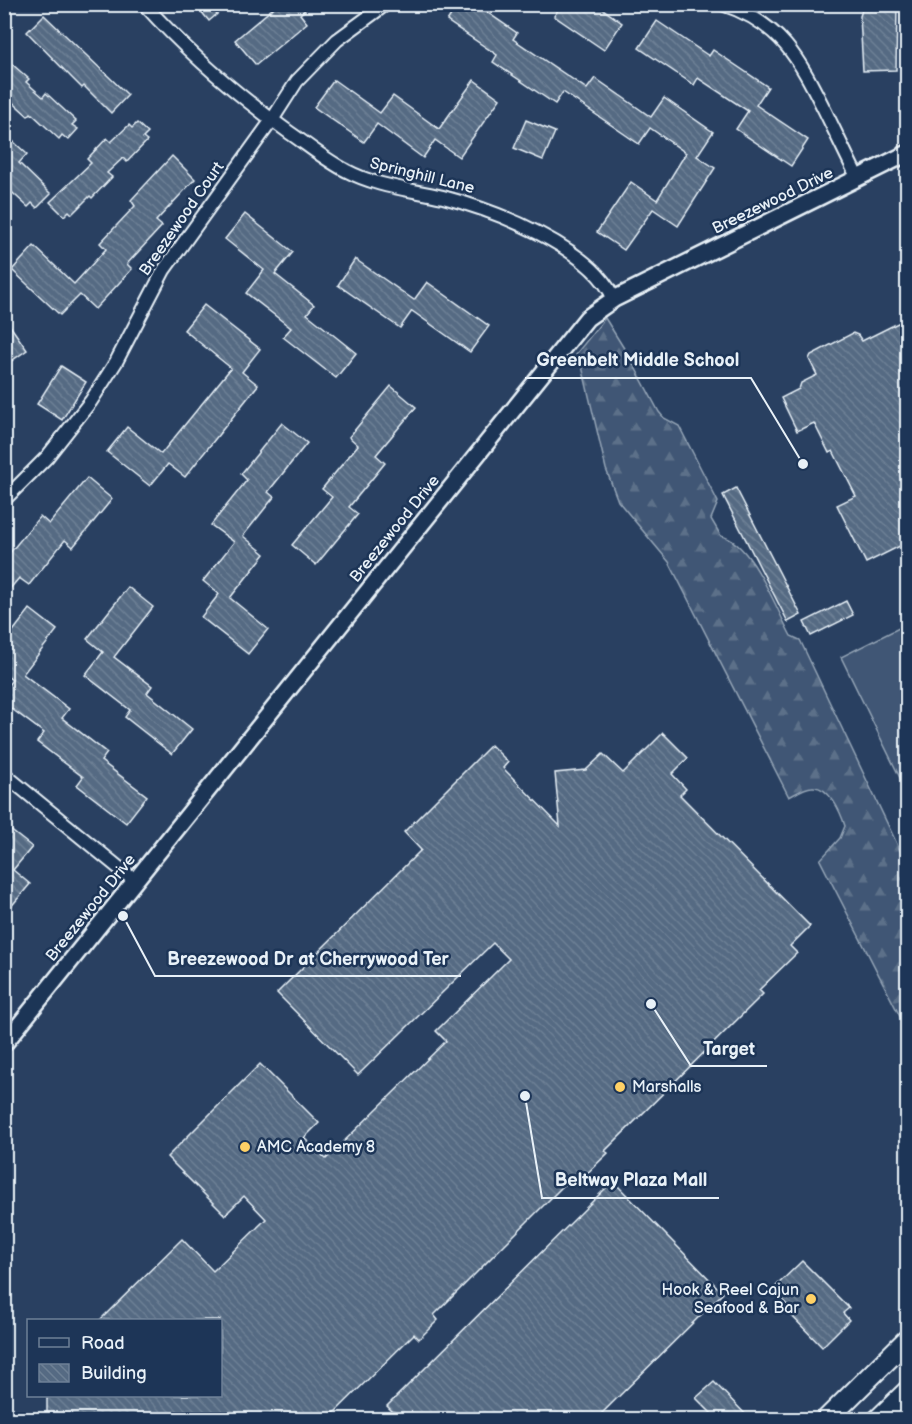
<svg xmlns="http://www.w3.org/2000/svg" width="912" height="1424" font-family="'Balsamiq Sans',sans-serif">
<style>
.grass{fill:#415774;stroke:#94a4b6;stroke-width:1.5}
.forest{fill:url(#forest-firs);stroke:#94a4b6;stroke-width:1.5}
.building{fill:url(#building-back-hatch);stroke:#e8f1f8;stroke-width:1.5}
.lines{fill:none;stroke-linecap:round;stroke-linejoin:round}
.minor-casing{stroke:#e8f1f8;stroke-width:16}
.tertiary-casing{stroke:#e8f1f8;stroke-width:20}
.primary-casing{stroke:#e8f1f8;stroke-width:24}
.minor{stroke:#1d3557;stroke-width:12}
.tertiary{stroke:#1d3557;stroke-width:15}
.primary{stroke:#1d3557;stroke-width:20}
.poi-dot{fill:#ffd166;stroke:#1d3557;stroke-width:2}
.labels{text-anchor:middle;dominant-baseline:central;stroke-width:5;stroke-linejoin:round;paint-order:stroke}
.street-label{font-size:16px;fill:#e8f1f8;stroke:#1d3557}
.poi-label{font-size:16px;fill:#e8f1f8;stroke:#1d3557;text-anchor:start}
.leader{fill:none;stroke:#e8f1f8;stroke-width:2}
.callout-dot{fill:#e8f1f8;stroke:#1d3557;stroke-width:2}
.callout-label{font-size:18px;text-anchor:middle;font-weight:bold;fill:#e8f1f8;stroke:#1d3557;stroke-width:5;stroke-linejoin:round;paint-order:stroke}
</style>
<defs>
<pattern id="forest-firs" width="22" height="20" patternUnits="userSpaceOnUse" patternTransform="scale(1.5)"><rect width="22" height="20" fill="#415774"/><path d="M5 1l3.5 6h-7zM16 11l3.5 6h-7z" fill="#5c7089"/></pattern>
<pattern id="building-back-hatch" width="6" height="6" patternUnits="userSpaceOnUse" patternTransform="scale(1.5)"><rect width="6" height="6" fill="#556a83"/><path d="M-1 5l2 2M0 0l6 6M5-1l2 2" fill="none" stroke="#6d8095"/></pattern>
</defs>
<rect width="100%" height="100%" fill="#294061"/>
<filter id="ink" filterUnits="userSpaceOnUse"><feTurbulence type="fractalNoise" baseFrequency=".0167" numOctaves="2"/><feDisplacementMap in="SourceGraphic" scale="12" xChannelSelector="R" yChannelSelector="G"/><feConvolveMatrix kernelMatrix="1 2 1 2 8 2 1 2 1" color-interpolation-filters="sRGB"/></filter>
<g filter="url(#ink)">
<polygon class="grass" points="907,624 908,785 904,786 841,657"/>
<path class="forest" d="M605 318 630 358 659 412 664 418 679 426 718 502 711 519 721 536C752 542 776 609 791 636L800 640 907 865V1030L820 860 840 838 845 826C841 813 829 785 812 787 805 787 795 794 789 797L669 562 618 501 606 469 582 366 576 354Z"/>
<g class="building">
<polygon points="195,4 229,4 209,21"/>
<polygon points="278,4 312,4 300,14 307,23 256,65 235,40"/>
<polygon points="458,4 475,4 517,33 513,39 587,89 595,78 651,117 664,98 713,132 697,156 715,168 678,226 653,209 624,250 597,232 631,182 657,200 686,153 650,128 639,144 563,92 555,104 493,62 497,55 447,21"/>
<polygon points="562,4 596,4 622,23 604,50 554,16"/>
<polygon points="871,4 897,4 896,70 863,71 860,16 862,10 871,10"/>
<polygon points="44,15 128,95 111,113 84,86 82,88 72,78 27,32"/>
<polygon points="657,21 709,56 713,50 768,87 756,105 808,140 791,166 736,129 748,111 698,78 694,85 639,48"/>
<polygon points="4,57 29,79 26,82 43,97 46,93 76,121 72,125 78,129 68,140 62,135 59,139 31,113 28,116 7,97 10,95 4,90"/>
<polygon points="334,80 380,113 393,96 439,129 474,80 500,99 459,157 435,140 423,158 377,124 364,142 314,107"/>
<polygon points="526,120 555,132 543,160 514,148"/>
<polygon points="137,123 148,133 143,138 147,141 127,162 123,158 107,173 112,177 92,198 90,196 72,214 69,211 64,216 50,202 91,163 87,159 107,138 111,142 129,125 132,128"/>
<polygon points="4,133 27,154 19,163 51,194 37,208 32,203 28,207 4,185"/>
<polygon points="172,156 195,179 156,221 162,226 127,264 132,269 95,309 80,295 60,315 12,270 34,246 74,284 106,249 100,243 135,206 131,200"/>
<polygon points="245,214 293,252 275,274 314,305 307,314 356,353 336,378 283,337 291,328 246,293 264,270 225,239"/>
<polygon points="355,259 414,300 427,282 489,326 470,352 412,311 400,328 338,285"/>
<polygon points="204,305 260,349 242,372 258,385 185,477 168,464 150,486 107,452 127,427 161,454 231,368 184,330"/>
<polygon points="4,317 27,350 4,366"/>
<polygon points="908,318 908,542 866,563 837,505 856,496 833,451 829,453 814,423 797,431 781,398 799,389 801,383 817,375 809,359 811,355 853,333 858,335 862,341"/>
<polygon points="61,366 86,382 62,420 37,404"/>
<polygon points="391,386 416,407 376,455 385,463 349,507 358,514 316,565 292,545 332,497 322,489 358,445 349,437"/>
<polygon points="282,423 307,443 268,492 274,497 243,536 265,554 230,598 268,629 248,654 201,617 219,594 203,581 234,542 211,525 247,480 241,474"/>
<polygon points="87,478 112,499 73,547 65,540 29,585 19,578 4,596 4,560 40,516 49,524"/>
<polygon points="736,488 801,615 788,622 723,495"/>
<polygon points="128,587 153,607 114,657 152,686 147,693 192,729 172,754 125,717 130,710 85,675 103,652 87,639"/>
<polygon points="846,601 853,615 811,636 804,622"/>
<polygon points="30,609 57,630 23,674 69,709 62,718 107,753 101,761 147,796 126,823 77,785 83,777 37,742 44,733 4,703 4,690 12,680 4,674 4,643"/>
<polygon points="663,733 688,758 672,774 686,789 680,795 810,926 790,946 797,953 759,990 763,994 605,1151 608,1153 577,1183 571,1178 434,1315 438,1320 419,1339 414,1334 328,1419 47,1419 47,1395 220,1395 220,1320 100,1320 182,1239 213,1271 266,1219 244,1196 225,1215 167,1157 260,1064 319,1123 304,1138 326,1159 446,1041 436,1031 509,959 493,943 358,1075 277,993 421,850 404,832 491,745 508,762 503,768 560,826 555,773 586,770 603,754 623,773"/>
<polygon points="4,825 32,847 13,870 30,884 4,915"/>
<polygon points="613,1181 723,1293 596,1419 400,1419 387,1406"/>
<polygon points="802,1261 849,1308 843,1313 849,1320 822,1347 787,1311 790,1308 772,1290"/>
<polygon points="714,1382 750,1419 717,1419 696,1398"/>
</g>
<g class="lines">
<g class="minor-casing">
<g id="minor">
<path d="M144 4C188 53 237 95 290 133 309 146 327 161 347 171 377 187 410 189 443 197 496 211 591 247 614 299"/>
<path d="M722 4C781 23 799 59 825 111 836 134 847 156 858 179"/>
<polyline points="4,500 47,457 91,401 116,362 164,270 272,120 297,81 337,40 386,4"/>
<polyline points="4,774 135,881"/>
</g>
</g>
<g class="tertiary-casing">
<polyline id="tertiary" points="4,1044 587,318 614,299 908,153"/>
</g>
<g class="primary-casing">
<g id="primary">
<polyline points="826,1420 908,1339"/>
<polyline points="878,1420 908,1391"/>
</g>
</g>
<use href="#minor" class="minor"/>
<use href="#tertiary" class="tertiary"/>
<use href="#primary" class="primary"/>
</g>
</g>
<g class="poi-dot">
<circle cx="620" cy="1087" r="6"/>
<circle cx="245" cy="1147" r="6"/>
<circle cx="811" cy="1299" r="6"/>
</g>
<g class="labels">
<g class="street-label">
<text transform="translate(422 176) rotate(14)">Springhill Lane</text>
<text transform="translate(773 201) rotate(-26)">Breezewood Drive</text>
<text transform="translate(182 219) rotate(-55)">Breezewood Court</text>
<text transform="translate(395 529) rotate(-51)">Breezewood Drive</text>
<text transform="translate(91 908) rotate(-51)">Breezewood Drive</text>
</g>
<g class="poi-label">
<text x="632" y="1087">Marshalls</text>
<text x="257" y="1147">AMC Academy 8</text>
<text x="799" y="1290" text-anchor="end">Hook &amp; Reel Cajun<tspan x="799" dy="18">Seafood &amp; Bar</tspan></text>
</g>
</g>
<path class="leader" d="M803 464L751 378H525M123 916L155 976H461M651 1004L691 1066H767M525 1096L542 1198H719"/>
<g class="callout-dot">
<circle cx="803" cy="464" r="6"/>
<circle cx="123" cy="916" r="6"/>
<circle cx="651" cy="1004" r="6"/>
<circle cx="525" cy="1096" r="6"/>
</g>
<g class="callout-label">
<text x="638" y="366">Greenbelt Middle School</text>
<text x="308" y="965">Breezewood Dr at Cherrywood Ter</text>
<text x="729" y="1055">Target</text>
<text x="631" y="1186">Beltway Plaza Mall</text>
</g>
<rect width="912" height="1424" fill="none" stroke="#1d3557" stroke-width="24"/>
<rect x="12" y="12" width="888" height="1400" fill="none" stroke="#e8f1f8" stroke-width="2" filter="url(#ink)"/>
<rect x="27" y="1319" width="195" height="78" fill="#1d3557" stroke="#6e8097" stroke-width="1.5"/>
<rect x="39" y="1338" width="30" height="9" fill="#1d3557" stroke="#6e8097" stroke-width="1.5"/>
<text x="81" y="1349" font-size="18" fill="#e8f1f8">Road</text>
<rect x="39" y="1364" width="30" height="18" fill="url(#building-back-hatch)" stroke="#6e8097" stroke-width="1.5"/>
<text x="81" y="1379" font-size="18" fill="#e8f1f8">Building</text>
</svg>
